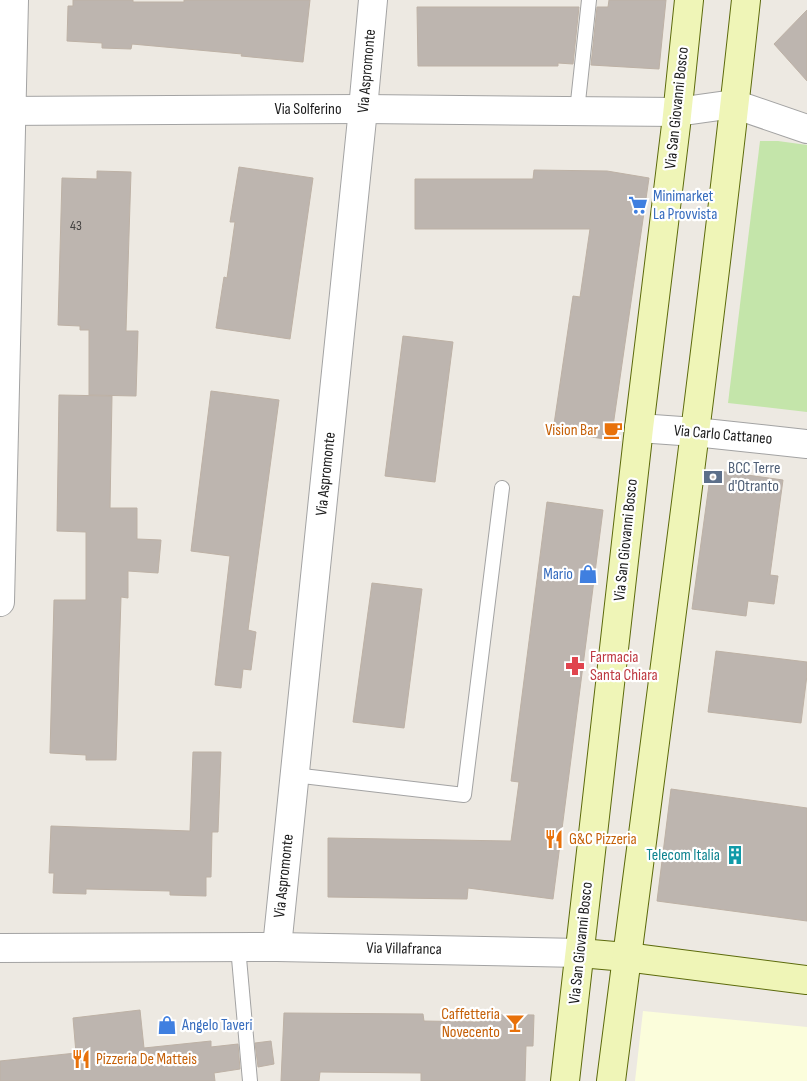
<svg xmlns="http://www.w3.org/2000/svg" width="807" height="1081" font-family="'Sofia Sans Condensed',sans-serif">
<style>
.education{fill:#fbfddb}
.grass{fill:#c4e5aa}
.building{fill:#bdb5af;stroke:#bdb1a5}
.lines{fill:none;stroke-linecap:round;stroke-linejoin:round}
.lane-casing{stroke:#a3a3a3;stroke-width:16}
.street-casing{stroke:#a3a3a3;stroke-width:30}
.secondary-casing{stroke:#5c6a0b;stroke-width:30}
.lane{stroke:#fff;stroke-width:14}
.street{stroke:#fff;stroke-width:28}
.secondary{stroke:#eff5b7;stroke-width:28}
.labels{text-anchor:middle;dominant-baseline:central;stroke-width:4.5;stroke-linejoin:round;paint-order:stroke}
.number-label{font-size:14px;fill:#444241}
.street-label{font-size:16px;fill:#1c1c1c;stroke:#fff}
.shop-label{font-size:16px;fill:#366cbe;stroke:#fff;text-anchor:start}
.food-label{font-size:16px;fill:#c56008;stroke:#fff;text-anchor:end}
.service-label{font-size:16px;fill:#4e5e75;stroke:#fff;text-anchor:start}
.health-label{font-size:16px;fill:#be3a42;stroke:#fff;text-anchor:start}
.culture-label{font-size:16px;fill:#0d838f;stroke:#fff;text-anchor:end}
</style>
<rect width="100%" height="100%" fill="#ede9e2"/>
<polygon class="education" points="643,1011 807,1027 807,1081 635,1081"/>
<polygon class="grass" points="760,141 778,141 807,145 807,412 728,403"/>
<g class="building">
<polygon points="73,0 133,0 133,2 184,2 184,0 310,0 303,62 241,56 242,54 132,44 131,49 102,48 102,43 67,41 68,6 73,6"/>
<polygon points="609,0 666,0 659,69 591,65 597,7 608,7"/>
<polygon points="417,7 579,7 573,64 558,63 558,66 418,66"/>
<polygon points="807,10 807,81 774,44"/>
<polygon points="239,167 313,178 290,339 216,328 224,277 227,278 235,222 230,222"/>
<polygon points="534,170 607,171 649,178 611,440 553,431 573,296 580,297 590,229 415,229 415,179 533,179"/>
<polygon points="97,171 131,172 126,331 138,331 136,396 89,395 89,330 80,330 80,326 58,325 62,178 97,179"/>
<polygon points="403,336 453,342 435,482 385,476"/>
<polygon points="211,391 279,400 248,630 256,632 251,670 243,669 241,688 215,685 230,556 191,551"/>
<polygon points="59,395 112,396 110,508 137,508 137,539 161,540 158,573 128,571 128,598 121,597 116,760 86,760 86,755 50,753 54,600 86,600 86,532 57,531"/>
<polygon points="711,470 783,480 770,575 778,576 774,604 748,601 746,616 692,609"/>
<polygon points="547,502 603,510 553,899 468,888 467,899 328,897 328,838 511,841 519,782 511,781"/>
<polygon points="372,583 422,589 404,728 353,722"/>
<polygon points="716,651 807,662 807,675 801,723 708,712"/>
<polygon points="193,752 221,752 218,832 212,832 211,877 206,877 206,896 170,895 170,891 86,889 86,894 53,893 54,873 49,873 51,826 190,831"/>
<polygon points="671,789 807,808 807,921 657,901"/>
<polygon points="140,1010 144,1048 211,1041 211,1047 238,1044 240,1069 214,1073 215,1081 0,1081 0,1061 76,1053 73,1018"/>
<polygon points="284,1013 423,1014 424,1021 479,1022 479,1014 534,1015 533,1046 526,1046 525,1081 421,1081 421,1073 320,1072 319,1081 281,1081"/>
<polygon points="271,1041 274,1064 258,1067 255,1043"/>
</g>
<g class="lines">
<g class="lane-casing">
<g id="lane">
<polyline points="577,111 589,0"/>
<polyline points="294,775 464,795 502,488"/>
<polyline points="238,947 250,1081"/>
</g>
</g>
<g class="street-casing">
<g id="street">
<polyline points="0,111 363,109 677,112 734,104 807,129"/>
<polyline points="639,428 695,432 807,444"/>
<polyline points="0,602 14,0"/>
<polyline points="277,947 363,109 373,0"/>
<polyline points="0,948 277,947 580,953"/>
</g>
</g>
<g class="secondary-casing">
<g id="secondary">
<polyline points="580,953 626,957 807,980"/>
<polyline points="565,1081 639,428 676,125 689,0"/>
<path d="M611 1081C657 721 707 361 746 0"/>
</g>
</g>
<use href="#lane" class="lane"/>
<use href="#street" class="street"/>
<use href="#secondary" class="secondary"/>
</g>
<defs>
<g id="supermarket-bare" transform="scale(1.5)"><path d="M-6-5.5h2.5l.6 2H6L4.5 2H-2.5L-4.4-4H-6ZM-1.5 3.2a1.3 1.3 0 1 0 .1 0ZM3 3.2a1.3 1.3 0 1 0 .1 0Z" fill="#3f7fe0" stroke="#fff" stroke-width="2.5" paint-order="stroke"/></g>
<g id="cafe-bare" transform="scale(1.5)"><path d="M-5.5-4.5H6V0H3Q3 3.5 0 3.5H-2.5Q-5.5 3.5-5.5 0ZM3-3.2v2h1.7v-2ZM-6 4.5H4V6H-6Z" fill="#e8710a" stroke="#fff" stroke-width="2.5" paint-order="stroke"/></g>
<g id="bank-bare" transform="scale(1.5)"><path d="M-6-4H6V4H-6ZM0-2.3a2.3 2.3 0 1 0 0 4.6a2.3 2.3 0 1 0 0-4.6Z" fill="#5c6f8a" stroke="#fff" stroke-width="2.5" paint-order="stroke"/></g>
<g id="shop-bare" transform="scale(1.5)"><path d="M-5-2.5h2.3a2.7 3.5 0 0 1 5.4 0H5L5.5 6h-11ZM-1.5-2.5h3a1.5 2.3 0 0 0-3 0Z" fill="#3f7fe0" stroke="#fff" stroke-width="2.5" paint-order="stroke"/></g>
<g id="pharmacy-bare" transform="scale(1.5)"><path d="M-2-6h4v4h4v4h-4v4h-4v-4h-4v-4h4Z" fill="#e0444e" stroke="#fff" stroke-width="2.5" paint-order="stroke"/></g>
<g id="restaurant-bare" transform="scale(1.5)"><path d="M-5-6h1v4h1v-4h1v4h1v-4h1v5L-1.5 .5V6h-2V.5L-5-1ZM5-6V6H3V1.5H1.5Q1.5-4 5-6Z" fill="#e8710a" stroke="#fff" stroke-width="2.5" paint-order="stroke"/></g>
<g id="building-bare" transform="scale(1.5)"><path d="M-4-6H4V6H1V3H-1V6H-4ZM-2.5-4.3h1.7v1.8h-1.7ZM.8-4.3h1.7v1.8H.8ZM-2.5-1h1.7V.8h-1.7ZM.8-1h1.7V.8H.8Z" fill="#0f9aa8" stroke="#fff" stroke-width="2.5" paint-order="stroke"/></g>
<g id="bar-bare" transform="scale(1.5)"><path d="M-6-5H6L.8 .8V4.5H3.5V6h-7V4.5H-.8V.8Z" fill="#e8710a" stroke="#fff" stroke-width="2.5" paint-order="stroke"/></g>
</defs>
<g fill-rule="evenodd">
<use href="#supermarket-bare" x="638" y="205"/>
<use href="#cafe-bare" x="613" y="430"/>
<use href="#bank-bare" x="713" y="477"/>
<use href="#shop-bare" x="588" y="574"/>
<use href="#pharmacy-bare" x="575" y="666"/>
<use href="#restaurant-bare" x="554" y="839"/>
<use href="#building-bare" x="735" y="855"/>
<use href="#bar-bare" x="515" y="1023"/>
<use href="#shop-bare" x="167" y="1025"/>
<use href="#restaurant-bare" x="81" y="1059"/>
</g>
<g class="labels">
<g class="number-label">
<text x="76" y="225">43</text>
</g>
<g class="street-label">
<text transform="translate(367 71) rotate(-85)">Via Aspromonte</text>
<text transform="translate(677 108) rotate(-84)">Via San Giovanni Bosco</text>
<text x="308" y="109">Via Solferino</text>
<text transform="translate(723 435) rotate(5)">Via Carlo Cattaneo</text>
<text transform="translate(326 474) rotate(-84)">Via Aspromonte</text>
<text transform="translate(626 540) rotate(-84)">Via San Giovanni Bosco</text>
<text transform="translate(284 876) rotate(-84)">Via Aspromonte</text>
<text transform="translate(581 943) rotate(-84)">Via San Giovanni Bosco</text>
<text transform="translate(404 949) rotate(1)">Via Villafranca</text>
</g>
<g class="shop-label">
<text x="653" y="196">Minimarket<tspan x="653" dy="18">La Provvista</tspan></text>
<text x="573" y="574" text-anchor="end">Mario</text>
<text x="182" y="1025">Angelo Taveri</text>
</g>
<g class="food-label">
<text x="598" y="430">Vision Bar</text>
<text x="569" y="839" text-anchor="start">G&amp;C Pizzeria</text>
<text x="500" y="1014">Caffetteria<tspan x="500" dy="18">Novecento</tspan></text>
<text x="96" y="1059" text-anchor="start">Pizzeria De Matteis</text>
</g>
<g class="service-label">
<text x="728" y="468">BCC Terre<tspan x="728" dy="18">d'Otranto</tspan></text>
</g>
<g class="health-label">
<text x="590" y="657">Farmacia<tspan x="590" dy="18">Santa Chiara</tspan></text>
</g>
<g class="culture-label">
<text x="720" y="855">Telecom Italia</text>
</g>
</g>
</svg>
